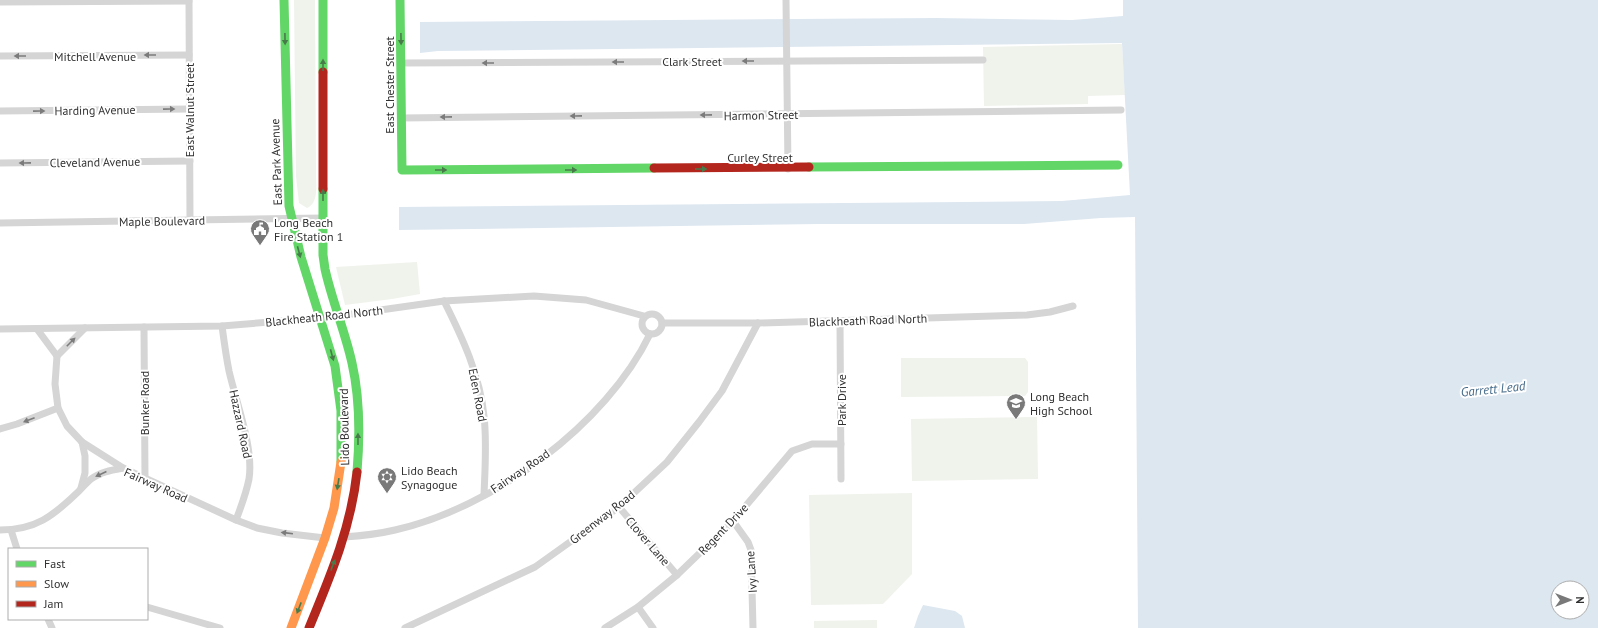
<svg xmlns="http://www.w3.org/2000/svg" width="1598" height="628" font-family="'PT Sans',sans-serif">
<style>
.green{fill:#f0f3ec}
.water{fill:#dde7f0;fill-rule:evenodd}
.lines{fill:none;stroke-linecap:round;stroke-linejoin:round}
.street{stroke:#d5d5d5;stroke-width:7}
.fast{stroke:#63d668;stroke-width:9}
.slow{stroke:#ff974d;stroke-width:9}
.jam{stroke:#b3261e;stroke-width:9}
.oneway{fill:#487b4a}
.oneway2{fill:#7b7b7b}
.labels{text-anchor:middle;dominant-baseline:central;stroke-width:4;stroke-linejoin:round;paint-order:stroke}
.street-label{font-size:12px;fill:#313131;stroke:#fff}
.poi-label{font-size:12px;fill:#313131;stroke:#fff;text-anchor:start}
.water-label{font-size:13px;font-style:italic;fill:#476c8a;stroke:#fff}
</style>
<rect width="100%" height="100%" fill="#fff"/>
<g class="green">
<path d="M294 0H315L316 174C316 185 319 203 307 208L299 203 296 176Z"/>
<polygon points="1122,44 1125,95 1088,96 1088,104 984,106 983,47"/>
<polygon points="417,262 420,294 392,299 345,305 336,267"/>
<polygon points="901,358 1025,358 1028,362 1028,392 1025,396 901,397"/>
<polygon points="1037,417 1038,479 912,481 911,419"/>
<polygon points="912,493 912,574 883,604 811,605 809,495"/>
<polygon points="877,620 877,628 814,628 814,621"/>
</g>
<g class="water">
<path d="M1123 0H1598V628H1138L1135 217 1101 218 1024 224H819L399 230V207L1062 201 1130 195 1122 43 438 51 420 53V22L936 18 1072 20 1123 16ZM1558 588H1582V612H1558Z"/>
<polygon points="923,605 955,611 962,616 965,628 914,628 918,616"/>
</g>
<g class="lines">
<g class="street">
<polyline points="189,0 190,220"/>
<polyline points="786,0 788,169"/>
<polyline points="0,2 189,1"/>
<polyline points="0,56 189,55"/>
<polyline points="401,63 983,60"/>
<polyline points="0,111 189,109"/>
<polyline points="401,118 1121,110"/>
<polyline points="0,163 190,161"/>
<polyline points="0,223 323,218"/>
<path d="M444 301C462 337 480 375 484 416 487 442 485 469 484 495"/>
<circle cx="652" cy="324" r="10"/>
<polyline points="840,321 841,479"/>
<polyline points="662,323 758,323 1027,315 1050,312 1073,306"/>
<path d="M222 326C224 341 226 356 229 371 236 402 254 448 249 479 246 494 241 507 236 520"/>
<polyline points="144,327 145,479"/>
<polyline points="0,329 222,326 331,317 444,301 534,296 586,300 644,316"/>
<polyline points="37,329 57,356 55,384 58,408 67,426 82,442 85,456 85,473 81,488"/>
<polyline points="57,356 85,328"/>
<polyline points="0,429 17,424 58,408"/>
<polyline points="82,442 123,468"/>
<polyline points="619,507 677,575"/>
<polyline points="733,521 748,542 751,550 753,628"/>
<path d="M0 530C36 530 53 516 78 492 82 488 86 483 91 479 100 472 112 470 123 468L236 520 257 528 282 533 325 538"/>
<polyline points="11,530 17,549"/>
<path d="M344 537C361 536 378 534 395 530 493 508 606 425 650 334"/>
<polyline points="147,607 220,628"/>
<polyline points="638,607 653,628"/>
<polyline points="48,619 52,628"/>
<polyline points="405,628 535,567 619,507 667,462 699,422 722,391 758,323"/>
<polyline points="605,628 638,607 677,575 733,521 792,451 812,444 841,444"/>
</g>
<g class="fast">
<polyline points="284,0 289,206 301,257 335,366 341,411 341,462"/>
<polyline points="323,0 323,72"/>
<polyline points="400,0 402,170 654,168"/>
<polyline points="809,167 1118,165"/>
<path d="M323 189V255L325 269C332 301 345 331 352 363 360 398 360 436 357 472"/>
</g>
<polyline class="slow" points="291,628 325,538 334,508 341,462"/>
<g class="jam">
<polyline points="323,72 323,189"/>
<polyline points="654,168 809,167"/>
<path d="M309 628C330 577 351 528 357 472"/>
</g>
</g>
<defs><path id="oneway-solid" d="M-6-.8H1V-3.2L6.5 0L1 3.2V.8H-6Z"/></defs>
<g class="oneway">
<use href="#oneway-solid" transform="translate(285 39) rotate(89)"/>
<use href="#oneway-solid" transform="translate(401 39) rotate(89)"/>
<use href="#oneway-solid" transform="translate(323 65) rotate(-90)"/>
<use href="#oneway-solid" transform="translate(701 169)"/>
<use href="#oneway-solid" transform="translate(441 170)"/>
<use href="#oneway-solid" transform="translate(571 170)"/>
<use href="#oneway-solid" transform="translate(323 195) rotate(-90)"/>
<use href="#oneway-solid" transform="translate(299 252) rotate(75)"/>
<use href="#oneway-solid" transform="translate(332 355) rotate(75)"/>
<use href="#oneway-solid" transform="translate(358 439) rotate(-90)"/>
<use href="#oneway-solid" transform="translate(338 484) rotate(99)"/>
<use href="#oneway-solid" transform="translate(333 565) rotate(-69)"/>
<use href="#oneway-solid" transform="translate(299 608) rotate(111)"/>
</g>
<g class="oneway2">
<use href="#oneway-solid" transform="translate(150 55) rotate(180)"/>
<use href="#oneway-solid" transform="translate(20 56) rotate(180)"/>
<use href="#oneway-solid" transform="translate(748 61) rotate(180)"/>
<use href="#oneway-solid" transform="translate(618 62) rotate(180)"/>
<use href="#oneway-solid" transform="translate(488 63) rotate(180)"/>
<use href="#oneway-solid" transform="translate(169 109) rotate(-1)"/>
<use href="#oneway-solid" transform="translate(39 111) rotate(-1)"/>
<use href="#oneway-solid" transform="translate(706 115) rotate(179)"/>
<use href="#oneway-solid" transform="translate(576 116) rotate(179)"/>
<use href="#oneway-solid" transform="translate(446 117) rotate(179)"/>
<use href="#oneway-solid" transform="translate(25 163) rotate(179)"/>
<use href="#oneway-solid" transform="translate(71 342) rotate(-45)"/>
<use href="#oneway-solid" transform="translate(29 420) rotate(159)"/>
<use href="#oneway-solid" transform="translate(101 474) rotate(155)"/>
<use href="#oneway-solid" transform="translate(287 533) rotate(-173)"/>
</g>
<defs>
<g id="civic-pin" transform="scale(1)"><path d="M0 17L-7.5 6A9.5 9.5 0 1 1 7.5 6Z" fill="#797979" stroke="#fff"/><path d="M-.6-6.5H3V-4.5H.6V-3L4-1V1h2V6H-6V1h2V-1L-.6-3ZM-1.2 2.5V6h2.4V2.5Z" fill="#fff"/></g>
<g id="school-pin" transform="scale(1)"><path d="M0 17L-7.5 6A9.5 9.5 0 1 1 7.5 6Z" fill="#797979" stroke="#fff"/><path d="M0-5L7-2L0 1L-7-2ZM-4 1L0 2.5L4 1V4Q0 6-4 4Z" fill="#fff"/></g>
<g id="synagogue-pin" transform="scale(1)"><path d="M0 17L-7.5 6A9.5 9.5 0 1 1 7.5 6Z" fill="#797979" stroke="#fff"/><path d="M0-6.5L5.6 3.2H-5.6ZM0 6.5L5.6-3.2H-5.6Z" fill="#fff"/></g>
</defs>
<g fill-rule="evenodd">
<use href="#civic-pin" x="260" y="229"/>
<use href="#school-pin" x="1016" y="403"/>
<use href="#synagogue-pin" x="387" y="477"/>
</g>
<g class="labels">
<g class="street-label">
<text x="95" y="56">Mitchell Avenue</text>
<text x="692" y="61">Clark Street</text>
<text transform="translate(389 85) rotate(-90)">East Chester Street</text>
<text transform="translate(95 110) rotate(-1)">Harding Avenue</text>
<text transform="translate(189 110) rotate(-90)">East Walnut Street</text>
<text transform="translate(761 115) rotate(-1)">Harmon Street</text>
<text x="760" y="157">Curley Street</text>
<text transform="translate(95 162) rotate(-1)">Cleveland Avenue</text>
<text transform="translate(276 162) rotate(-92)">East Park Avenue</text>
<text transform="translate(162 221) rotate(-1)">Maple Boulevard</text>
<text transform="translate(324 316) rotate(-6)">Blackheath Road North</text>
<text transform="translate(868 320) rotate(-2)">Blackheath Road North</text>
<text transform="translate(478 395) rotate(79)">Eden Road</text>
<text transform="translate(841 400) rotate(-90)">Park Drive</text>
<text transform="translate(144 403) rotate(-90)">Bunker Road</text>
<text transform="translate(241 424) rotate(78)">Hazzard Road</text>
<text transform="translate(344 427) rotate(-91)">Lido Boulevard</text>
<text transform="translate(520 471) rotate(-34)">Fairway Road</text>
<text transform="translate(156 485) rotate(24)">Fairway Road</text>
<text transform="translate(602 517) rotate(-38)">Greenway Road</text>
<text transform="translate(723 529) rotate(-46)">Regent Drive</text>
<text transform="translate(648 541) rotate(49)">Clover Lane</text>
<text transform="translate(751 572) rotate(-94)">Ivy Lane</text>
</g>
<g class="poi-label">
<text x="274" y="222">Long Beach<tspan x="274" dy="14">Fire Station 1</tspan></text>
<text x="1030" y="396">Long Beach<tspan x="1030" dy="14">High School</tspan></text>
<text x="401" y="470">Lido Beach<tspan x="401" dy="14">Synagogue</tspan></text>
</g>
<g class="water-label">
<text transform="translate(1493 389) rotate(-6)">Garrett Lead</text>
</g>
</g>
<rect x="8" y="548" width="140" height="72" fill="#ffffff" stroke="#adadad"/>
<rect x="16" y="561" width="20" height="6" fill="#63d668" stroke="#adadad"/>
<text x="44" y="568" font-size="12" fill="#313131">Fast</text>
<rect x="16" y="581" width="20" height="6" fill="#ff974d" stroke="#adadad"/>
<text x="44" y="588" font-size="12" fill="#313131">Slow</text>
<rect x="16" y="601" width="20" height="6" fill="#b3261e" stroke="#adadad"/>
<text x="44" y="608" font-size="12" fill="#313131">Jam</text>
<g transform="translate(1570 600) rotate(90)"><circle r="19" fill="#ffffff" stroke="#adadad"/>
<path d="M0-3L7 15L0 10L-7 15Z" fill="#797979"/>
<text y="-6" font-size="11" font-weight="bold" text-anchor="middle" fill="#313131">N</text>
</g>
</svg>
